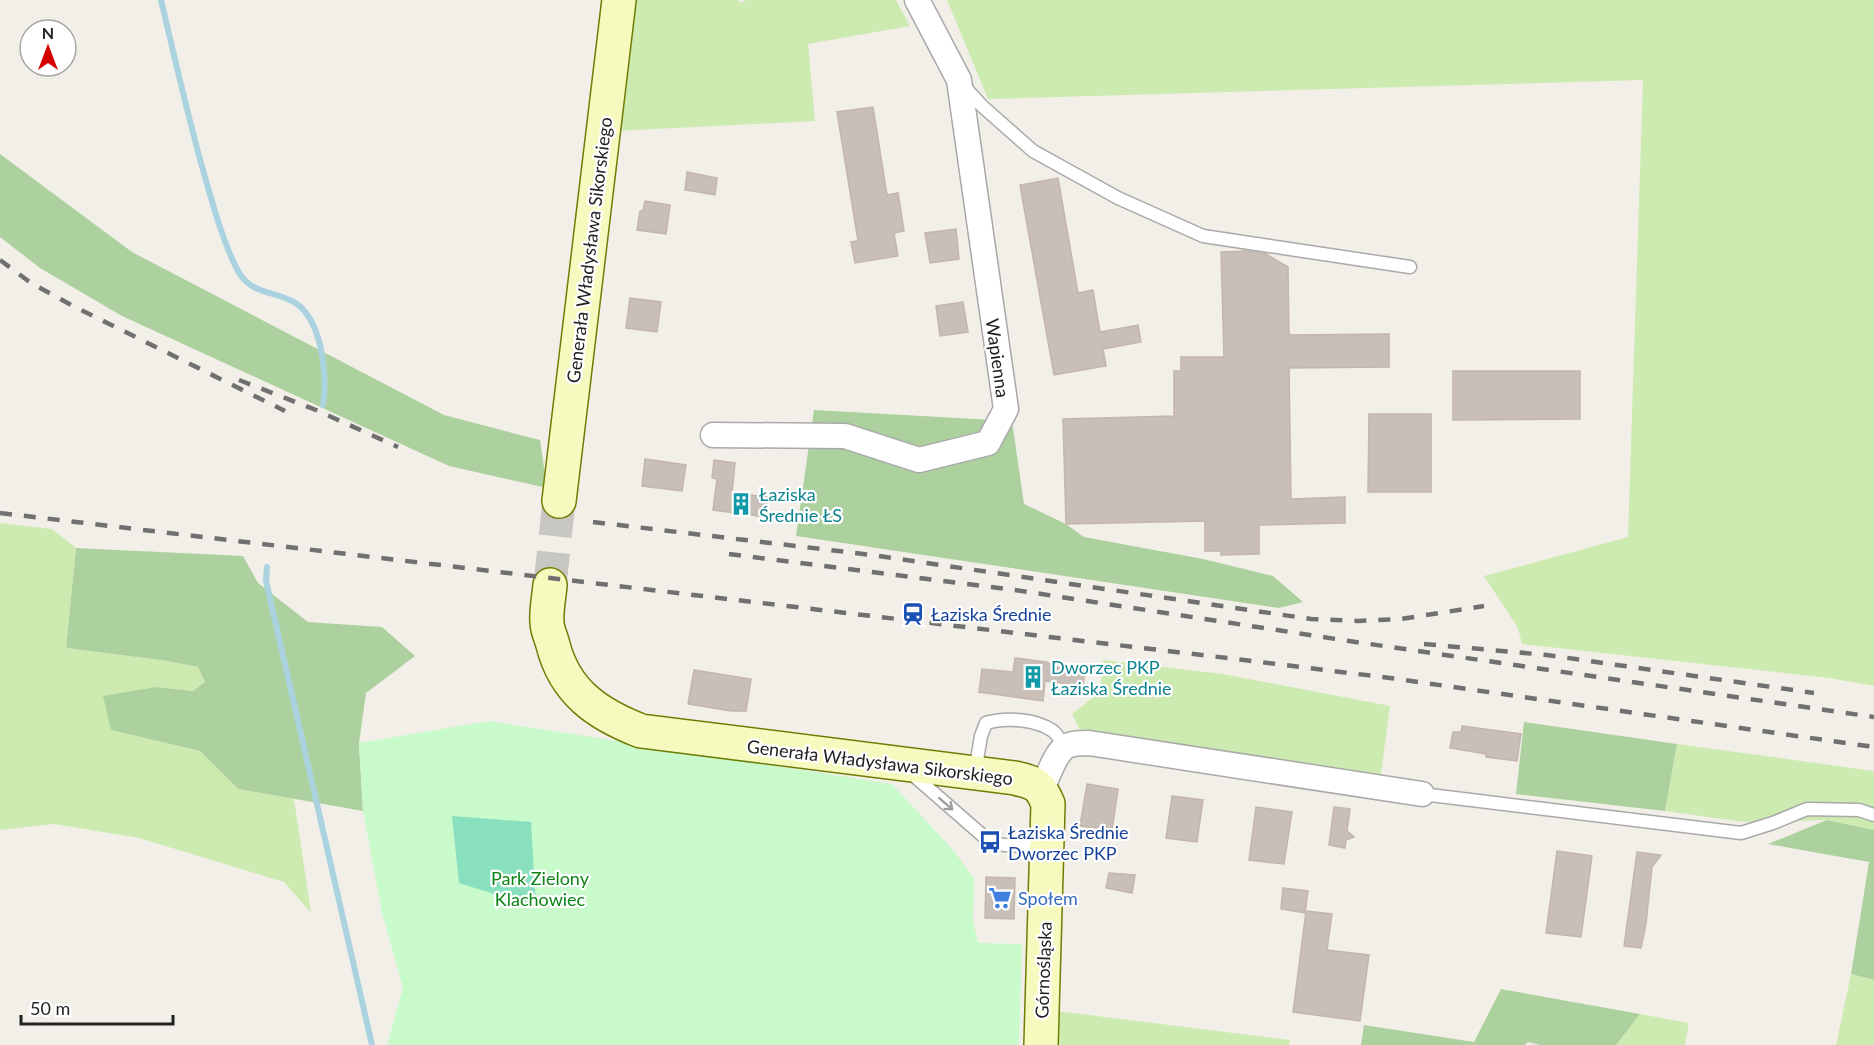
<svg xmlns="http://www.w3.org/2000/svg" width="1874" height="1045" font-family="Lato,sans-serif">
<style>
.grass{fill:#cdebb0}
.forest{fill:#add19e}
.park{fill:#c8facc}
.pitch{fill:#88e0be}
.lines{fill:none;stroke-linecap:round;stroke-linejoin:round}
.stream{stroke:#aad3df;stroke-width:6}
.building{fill:#c7bfb8;stroke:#c4b6ab;stroke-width:1.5}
.secondary-tunnel{stroke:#c8c6c1;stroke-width:33;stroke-dasharray:33 16;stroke-linecap:butt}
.lane-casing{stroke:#a9a9a9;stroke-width:15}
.street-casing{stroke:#a9a9a9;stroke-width:27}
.secondary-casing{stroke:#707d05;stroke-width:36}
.lane{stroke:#fff;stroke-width:12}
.street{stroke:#fff;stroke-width:24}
.secondary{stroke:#f7fabf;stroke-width:33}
.rail{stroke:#707070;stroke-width:4.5;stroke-dasharray:12 12;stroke-linecap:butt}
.oneway{stroke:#9c9c9c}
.labels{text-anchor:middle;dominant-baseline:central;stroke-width:4.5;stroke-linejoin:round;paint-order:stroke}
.street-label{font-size:18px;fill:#222;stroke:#fff}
.culture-label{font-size:18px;fill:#0d838f;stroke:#fff;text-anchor:start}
.transit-label{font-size:18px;fill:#164399;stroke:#fff;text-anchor:start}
.park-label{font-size:18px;fill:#0c8416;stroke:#fff}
.shop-label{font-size:18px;fill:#366cbe;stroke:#fff;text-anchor:start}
</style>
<rect width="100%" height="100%" fill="#f2efe9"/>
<g class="grass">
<polygon points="635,0 738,0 741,3 746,0 896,0 910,26 808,44 815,121 615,131"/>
<polygon points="947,0 1874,0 1874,686 1829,678 1522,644 1518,628 1484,576 1628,537 1643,80 988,99"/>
<polygon points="0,523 52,529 76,548 66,648 168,661 198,667 205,682 193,691 156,687 111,730 200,751 238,789 294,799 311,913 284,882 139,838 54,824 0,830"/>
<polygon points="1103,660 1223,674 1390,706 1380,781 1082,734 1072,714 1100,692"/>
<polygon points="1677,744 1874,771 1874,830 1827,820 1744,822 1665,811"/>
<polygon points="1851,974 1874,980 1874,1045 1836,1045"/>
<polygon points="1057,1011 1290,1040 1289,1045 1057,1045"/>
<polygon points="1640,1014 1689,1023 1685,1045 1616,1045"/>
</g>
<g class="forest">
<polygon points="0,154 132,252 444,415 540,440 547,488 449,466 122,316 40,268 0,237"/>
<polygon points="814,410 1012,421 1024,504 1066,524 1084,537 1203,559 1273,576 1303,602 1279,608 796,536"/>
<polygon points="76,548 243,556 258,583 308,622 382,627 415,656 366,693 359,743 363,811 238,789 200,751 111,730 103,696 156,687 193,691 205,682 198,667 168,661 66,648"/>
<polygon points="1524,722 1677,744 1665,811 1516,794"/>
<polygon points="1827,820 1874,830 1874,980 1851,974 1869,862 1768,844"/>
<polygon points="1501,989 1640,1014 1616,1045 1540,1045 1528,1042 1525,1045 1361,1045 1364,1025 1474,1042"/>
</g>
<polygon class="park" points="489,721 892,784 954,851 974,879 973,921 978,943 1022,944 1019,1045 387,1045 403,988 382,913 363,811 359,743"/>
<polygon class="pitch" points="452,816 531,822 536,907 459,883"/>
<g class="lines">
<g class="stream">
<path d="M161 0C175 59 188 118 205 177 213 205 224 245 238 271 252 295 271 290 292 301 322 316 328 376 323 405"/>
<polyline points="267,567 266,581 372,1045"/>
</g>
</g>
<g class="building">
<polygon points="873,107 887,195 898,193 904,231 894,233 898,256 855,263 851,242 858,241 837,112"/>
<polygon points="687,172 717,178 715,195 685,190"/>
<polygon points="1058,178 1078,293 1093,290 1100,332 1138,325 1141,342 1103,349 1106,366 1054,375 1020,185"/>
<polygon points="645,201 670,205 666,234 637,230 640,211 643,211"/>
<polygon points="956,229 959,259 930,263 925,233"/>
<polygon points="1247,251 1266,254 1288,267 1289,335 1389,334 1389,367 1289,368 1291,499 1345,497 1345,523 1259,525 1259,554 1221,555 1221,551 1205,551 1205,521 1066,524 1063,419 1174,416 1174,371 1181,371 1181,357 1224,357 1221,252"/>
<polygon points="630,298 661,302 657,332 626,328"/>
<polygon points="963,302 968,332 940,336 936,306"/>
<polygon points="1453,371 1580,371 1580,419 1453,420"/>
<polygon points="1369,414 1431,414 1431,492 1368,492"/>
<polygon points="645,459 686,465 682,491 642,486"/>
<polygon points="714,460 735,463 732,493 768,497 766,517 713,510 717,479 712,478"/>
<polygon points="1015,658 1046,662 1056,667 1085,670 1083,686 1045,681 1043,701 979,692 982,669 1013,672"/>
<polygon points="694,670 751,679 746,711 731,711 688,704"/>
<polygon points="1462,726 1521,734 1517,761 1486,757 1486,754 1450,748 1453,732 1461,732"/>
<polygon points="1087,784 1118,789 1112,830 1080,826"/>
<polygon points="1172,796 1203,800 1197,842 1166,838"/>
<polygon points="1256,807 1292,812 1284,864 1249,860"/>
<polygon points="1334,807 1350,809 1347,831 1354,837 1346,840 1345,848 1329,845"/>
<polygon points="1557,851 1592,856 1581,937 1546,933"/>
<polygon points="1637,852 1661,855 1652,867 1646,924 1641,948 1624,946"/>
<polygon points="1109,873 1135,875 1132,893 1106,888"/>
<polygon points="986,877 1015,878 1014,919 985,918"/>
<polygon points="1283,888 1308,891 1305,913 1281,909"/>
<polygon points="1306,911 1332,914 1327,950 1369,955 1360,1021 1293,1012"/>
</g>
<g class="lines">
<polyline class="secondary-tunnel" points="550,585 559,501"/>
<g class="lane-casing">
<g id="lane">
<polyline points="963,85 982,106 1033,151 1118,198 1203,236 1410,267"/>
<path d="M975 772 981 736 986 723C1005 717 1036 719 1053 731 1058 735 1061 742 1065 747"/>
<polyline points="912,774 990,842 1004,845 1045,847"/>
<polyline points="1422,794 1741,833 1773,823 1807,809 1859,810 1874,815"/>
</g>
</g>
<g class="street-casing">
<g id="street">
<polyline points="713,435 845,436 919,460 988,443 1006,409 959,80 917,0"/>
<path d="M1042 789C1048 777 1054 755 1065 747 1072 743 1081 743 1089 743L1422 794"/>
</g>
</g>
<g class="secondary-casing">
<g id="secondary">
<polyline points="559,501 619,0"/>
<path d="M550 585C549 597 546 611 547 622 547 630 551 637 553 645 565 692 597 714 641 731L1015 778C1035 783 1040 784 1048 804L1041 1045"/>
</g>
</g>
<use href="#lane" class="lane"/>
<use href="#street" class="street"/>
<use href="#secondary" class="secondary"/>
<g class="rail">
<polyline points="0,260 31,283 75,307 285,411"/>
<polyline points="239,380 316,410 398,447"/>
<polyline points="0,513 1244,660 1390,678 1874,747"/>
<polyline points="593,522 872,555 1311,619 1358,621 1401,619 1484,606"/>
<polyline points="729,554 1015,590 1349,641 1874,717"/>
<polyline points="1424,644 1547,655 1814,693"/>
</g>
</g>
<defs><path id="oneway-shaft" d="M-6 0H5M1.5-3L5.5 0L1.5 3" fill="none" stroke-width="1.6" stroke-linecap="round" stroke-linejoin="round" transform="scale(1.5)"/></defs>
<use class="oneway" href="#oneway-shaft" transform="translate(946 804) rotate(41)"/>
<defs>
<g id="building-bare" transform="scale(1.8)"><path d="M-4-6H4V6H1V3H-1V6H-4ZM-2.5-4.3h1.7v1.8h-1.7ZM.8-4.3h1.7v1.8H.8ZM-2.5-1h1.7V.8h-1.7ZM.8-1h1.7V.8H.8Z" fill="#0f9aa8" stroke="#fff" stroke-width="2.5" paint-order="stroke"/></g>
<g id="station-bare" transform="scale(1.8)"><path d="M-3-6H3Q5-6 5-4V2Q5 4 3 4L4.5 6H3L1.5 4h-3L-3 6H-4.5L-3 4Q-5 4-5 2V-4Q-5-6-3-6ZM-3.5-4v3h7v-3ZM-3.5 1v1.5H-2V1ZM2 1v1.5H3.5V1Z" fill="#1a4fb4" stroke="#fff" stroke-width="2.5" paint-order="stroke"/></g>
<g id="bus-bare" transform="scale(1.8)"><path d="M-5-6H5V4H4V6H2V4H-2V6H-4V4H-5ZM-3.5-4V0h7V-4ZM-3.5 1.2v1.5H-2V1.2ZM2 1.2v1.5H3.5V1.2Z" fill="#1a4fb4" stroke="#fff" stroke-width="2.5" paint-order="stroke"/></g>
<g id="supermarket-bare" transform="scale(1.8)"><path d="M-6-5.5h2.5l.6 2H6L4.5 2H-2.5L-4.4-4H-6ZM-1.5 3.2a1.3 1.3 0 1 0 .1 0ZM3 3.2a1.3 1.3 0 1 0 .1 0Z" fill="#3f7fe0" stroke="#fff" stroke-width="2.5" paint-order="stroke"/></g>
</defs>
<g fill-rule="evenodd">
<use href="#building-bare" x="741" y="504"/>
<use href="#station-bare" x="913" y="614"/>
<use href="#building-bare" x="1033" y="677"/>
<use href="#bus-bare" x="990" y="842"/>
<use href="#supermarket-bare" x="1000" y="898"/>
</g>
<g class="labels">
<g class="street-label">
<text transform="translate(589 250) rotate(-83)">Generała Władysława Sikorskiego</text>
<text transform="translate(998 358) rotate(82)">Wapienna</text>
<text transform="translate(880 762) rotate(7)">Generała Władysława Sikorskiego</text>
<text transform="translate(1043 970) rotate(-88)">Górnośląska</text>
</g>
<g class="culture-label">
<text x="759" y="494">Łaziska<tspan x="759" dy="21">Średnie ŁS</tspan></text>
<text x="1051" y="667">Dworzec PKP<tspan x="1051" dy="21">Łaziska Średnie</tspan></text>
</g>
<g class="transit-label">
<text x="931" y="614">Łaziska Średnie</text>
<text x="1008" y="832">Łaziska Średnie<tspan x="1008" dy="21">Dworzec PKP</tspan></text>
</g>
<g class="park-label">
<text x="540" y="878">Park Zielony<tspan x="540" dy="21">Klachowiec</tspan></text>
</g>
<g class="shop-label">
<text x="1018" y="898">Społem</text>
</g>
</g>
<g transform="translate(48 48)"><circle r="28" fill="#ffffff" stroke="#a7a7a7" stroke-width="1.5"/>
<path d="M0-4.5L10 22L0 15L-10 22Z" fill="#d40000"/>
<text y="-9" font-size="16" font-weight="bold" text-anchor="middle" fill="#222222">N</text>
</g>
<path d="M21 1015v9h152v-9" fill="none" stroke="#222222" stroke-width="3"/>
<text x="30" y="1015" font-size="18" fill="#222222" stroke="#ffffff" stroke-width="4.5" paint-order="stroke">50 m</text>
</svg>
